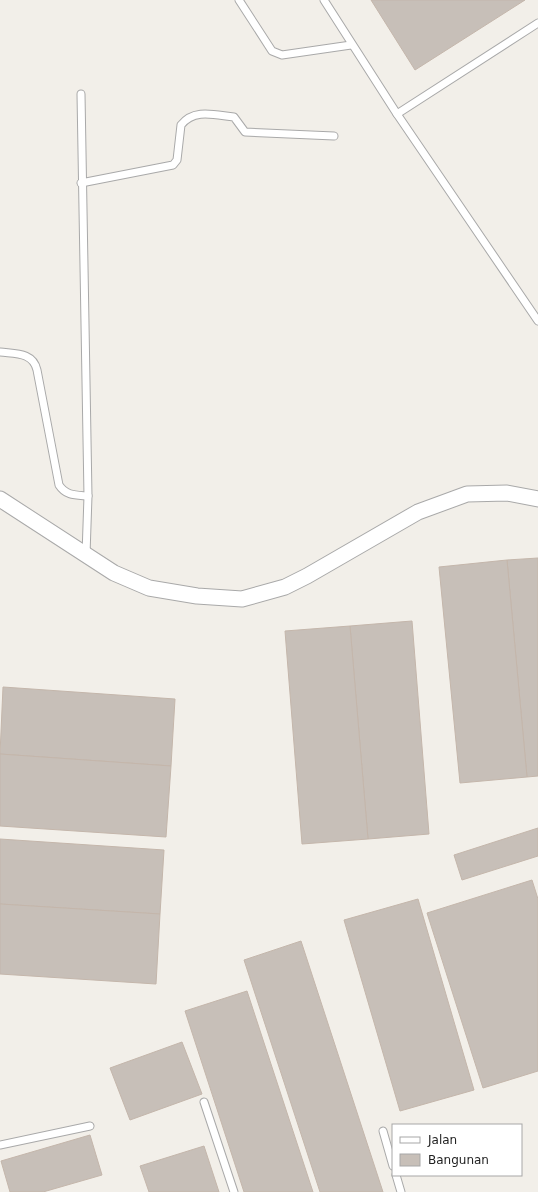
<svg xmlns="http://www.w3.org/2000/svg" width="538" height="1192" font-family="'DejaVu Sans',sans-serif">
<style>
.building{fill:#c7bfb8;stroke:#c4b6ab}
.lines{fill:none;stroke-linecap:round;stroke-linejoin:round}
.service-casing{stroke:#a9a9a9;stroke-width:9}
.minor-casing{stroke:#a9a9a9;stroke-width:17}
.service{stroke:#fff;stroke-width:7}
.minor{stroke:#fff;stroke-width:15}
</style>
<rect width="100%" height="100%" fill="#f2efe9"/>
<g class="building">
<polygon points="371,0 525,0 415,70"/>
<polygon points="538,558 538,776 527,777 507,560"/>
<polygon points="507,560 527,777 460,783 439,567"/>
<polygon points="412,621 429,834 368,839 350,626"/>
<polygon points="350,626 368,839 302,844 285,631"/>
<polygon points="3,687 175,699 171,766 0,754"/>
<polygon points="0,754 171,766 166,837 0,826"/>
<polygon points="538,828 538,856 462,880 454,855"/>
<polygon points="0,839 164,850 160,914 0,904"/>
<polygon points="532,880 538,899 538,1071 483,1088 427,913"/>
<polygon points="418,899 474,1090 400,1111 344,920"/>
<polygon points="0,904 160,914 156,984 0,974"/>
<polygon points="301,941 383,1192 320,1192 244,960"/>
<polygon points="247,991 313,1192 244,1192 185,1011"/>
<polygon points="182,1042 202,1094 130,1120 110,1068"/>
<polygon points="90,1135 102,1175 43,1192 10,1192 1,1161"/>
<polygon points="204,1146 219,1192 149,1192 140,1166"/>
</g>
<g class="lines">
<g class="service-casing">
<g id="service">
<polyline points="239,0 272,51 282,55 351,45"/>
<polyline points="324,0 397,114 538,321"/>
<polyline points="81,94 88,496 86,555"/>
<polyline points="397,114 538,23"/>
<path d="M81 183 173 165 177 160 181 125C194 108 215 115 234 117L245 132 334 136"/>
<path d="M0 352C15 354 33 352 37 370L59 485C66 496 76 495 88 496"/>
<polyline points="204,1102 234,1192"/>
<polyline points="383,1131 393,1166"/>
<polyline points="0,1145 90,1126"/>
<polyline points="396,1175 401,1192"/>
</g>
</g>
<g class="minor-casing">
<polyline id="minor" points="0,499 114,573 149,588 197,596 242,599 285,587 307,576 418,512 467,494 507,493 538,499"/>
</g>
<use href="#service" class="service"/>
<use href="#minor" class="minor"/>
</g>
<rect x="392" y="1124" width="130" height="52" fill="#ffffff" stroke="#a7a7a7"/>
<rect x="400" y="1137" width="20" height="6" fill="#ffffff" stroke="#a7a7a7"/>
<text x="428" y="1144" font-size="12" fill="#222222">Jalan</text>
<rect x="400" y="1154" width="20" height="12" fill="#c7bfb8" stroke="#a7a7a7"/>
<text x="428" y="1164" font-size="12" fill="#222222">Bangunan</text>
</svg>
